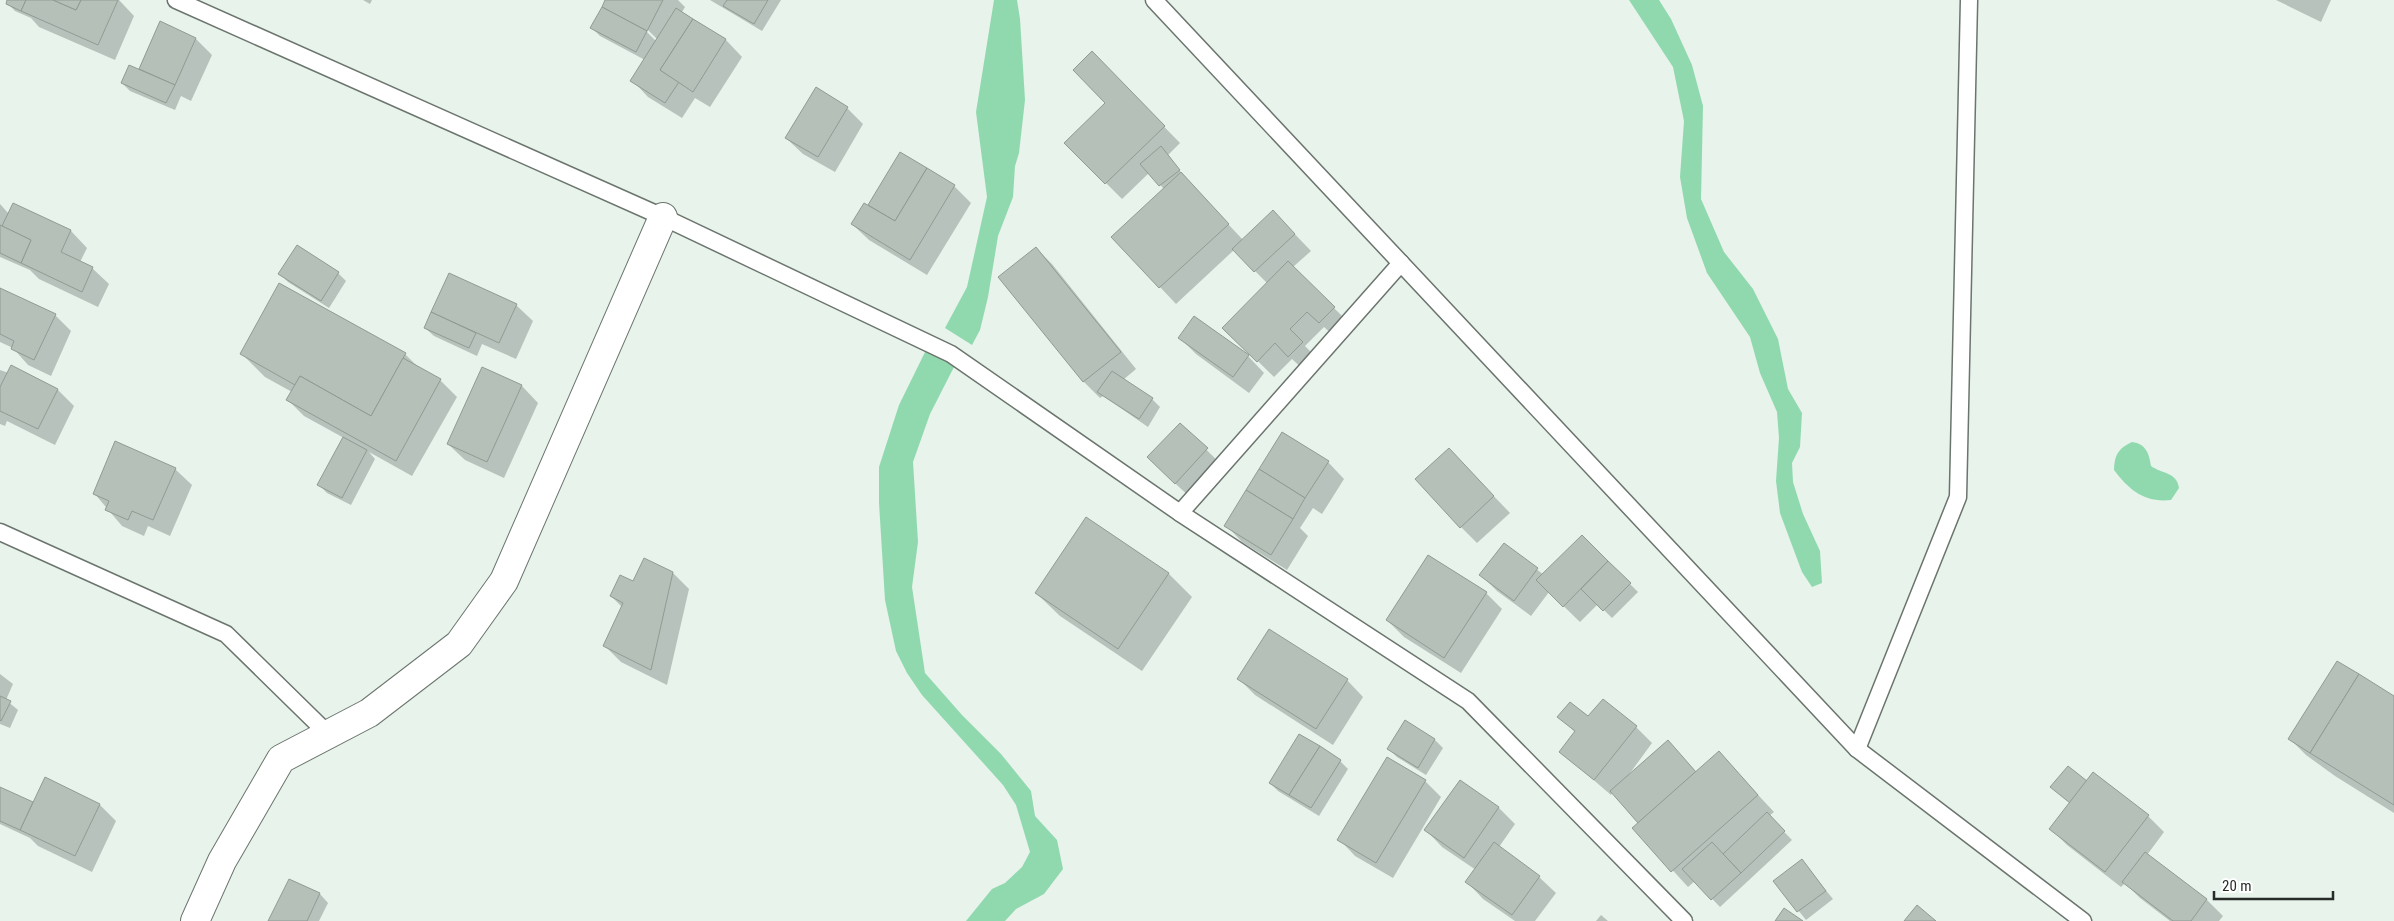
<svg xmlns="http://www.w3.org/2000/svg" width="2394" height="921" font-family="'Roboto Condensed',sans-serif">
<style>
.water{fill:#90d9ae}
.shadow{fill:#0003;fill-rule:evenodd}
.building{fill:#b5c0b9;stroke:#909b94}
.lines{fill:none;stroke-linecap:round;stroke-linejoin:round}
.lane-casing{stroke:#6b756e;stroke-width:19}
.street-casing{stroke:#6b756e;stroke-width:30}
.lane{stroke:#fff;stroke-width:16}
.street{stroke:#fff;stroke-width:28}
</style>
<rect width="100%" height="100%" fill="#e7f3eb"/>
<g class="water">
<polygon points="994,0 1017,0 1020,19 1025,100 1019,153 1015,166 1013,197 998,236 988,297 980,330 972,345 945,328 967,287 987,197 976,112"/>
<polygon points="1629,0 1659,0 1671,19 1692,65 1703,106 1701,199 1724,252 1753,289 1778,339 1788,389 1802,413 1800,447 1792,463 1793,482 1803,514 1820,551 1822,583 1812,587 1802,572 1780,513 1776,481 1779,438 1777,412 1760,373 1750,337 1707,273 1687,218 1680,177 1684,121 1673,67"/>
<polygon points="928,346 955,365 930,414 913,462 918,542 912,587 925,673 962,715 1001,754 1031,791 1035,816 1057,840 1063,869 1044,894 1016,909 1005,921 966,921 992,889 1005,883 1022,867 1030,852 1016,805 1003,785 922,695 907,673 896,651 885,600 879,503 879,467 899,405"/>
<path d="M2132 442C2146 444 2149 453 2151 466 2162 474 2177 472 2179 488L2171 500C2145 503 2129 490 2114 470 2115 454 2118 449 2132 442Z"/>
</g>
<g class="shadow">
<polygon points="9,0 119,0 134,16 115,60 39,27 31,18 15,11 7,3"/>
<polygon points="363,0 372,0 370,4"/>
<path d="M607 0H678L685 7 682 12 726 40 742 57 710 107 695 98 682 118 648 97 632 80 645 60 600 36 592 28ZM646 28 657 39V42L646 31Z"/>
<polygon points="710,0 781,0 762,31"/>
<polygon points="2276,0 2331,0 2321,22"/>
<polygon points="196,39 212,55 191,101 181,96 175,110 130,91 122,83 144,73 140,69"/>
<polygon points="1092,53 1180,143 1168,155 1186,179 1243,240 1289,228 1311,251 1293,267 1350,324 1336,338 1324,327 1305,346 1318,359 1306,372 1292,359 1274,377 1224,328 1267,283 1234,250 1176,304 1160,287 1164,189 1149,173 1122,199 1066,143 1107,103"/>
<polygon points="847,108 863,124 835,172 803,154 786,138"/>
<polygon points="900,153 954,186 971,203 927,275 869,240 852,224 868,207"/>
<polygon points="0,204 9,214 14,205 71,231 87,248 80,262 92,268 109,284 98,307 39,279 30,270 0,257"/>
<polygon points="1036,248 1052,264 1136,369 1123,380 1152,399 1160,407 1148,427 1103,396 1100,398 1084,382 1000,277"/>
<polygon points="338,273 346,281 329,308 288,282 280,274"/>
<polygon points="449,275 516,305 533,321 516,359 482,344 477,356 434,336 425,328"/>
<polygon points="0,289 55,315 71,331 51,376 28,365 13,348 0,342"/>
<polygon points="1179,337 1248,356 1264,373 1249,393 1196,354"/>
<polygon points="242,354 405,354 419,368 440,380 457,397 412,476 369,452 375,459 351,505 327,493 319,485 344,438 304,416 288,400 292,392 265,377"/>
<polygon points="482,369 522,386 538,403 504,478 465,460 448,444"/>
<polygon points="0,370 58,390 74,406 55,445 7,421 5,426 0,424"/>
<polygon points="1180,424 1223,466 1192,499 1165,474"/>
<polygon points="1328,462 1344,479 1322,514 1313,508 1300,528 1308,536 1287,570 1242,542 1226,525"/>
<polygon points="1465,466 1510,513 1477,543 1461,527"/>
<polygon points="175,469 192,485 170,536 148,526 144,536 122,526 94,493"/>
<polygon points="1582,536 1638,592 1612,618 1598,604 1580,622 1549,592 1531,616 1497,591 1481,575 1504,544 1544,575"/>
<polygon points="673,573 689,589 667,685 621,662 604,645 622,607 611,596 634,582"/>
<polygon points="1168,573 1192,597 1142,671 1060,616 1036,593"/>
<polygon points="1486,593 1502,609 1461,673 1404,637 1387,620"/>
<polygon points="0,674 13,684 6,700 18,710 10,728 0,724"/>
<polygon points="1239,679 1347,680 1363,697 1333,745 1255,695"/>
<polygon points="2394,697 2394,813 2335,776 2306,755 2290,739"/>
<polygon points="1559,717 1588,718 1636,727 1652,743 1625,780 1668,742 1697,773 1719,753 1774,812 1769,816 1792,840 1720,907 1695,881 1688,887 1634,828 1640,823 1613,792 1611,795 1561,752 1576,733"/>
<polygon points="1435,740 1443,748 1426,775 1397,757 1389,749"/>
<polygon points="1340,761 1348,769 1319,816 1278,791 1270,783"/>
<polygon points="1425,781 1441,797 1393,878 1355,856 1339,839"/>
<polygon points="1460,782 1499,808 1515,824 1499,847 1539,877 1556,893 1535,921 1515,921 1483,899 1467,882 1476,870 1442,847 1426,830"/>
<polygon points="2087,783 2148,816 2164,832 2147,855 2207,900 2223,916 2219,921 2170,921 2140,898 2125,883 2121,887 2067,845 2051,829 2071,803 2052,787"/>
<polygon points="0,788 34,804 100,805 116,821 92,872 38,846 30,838 0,824"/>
<polygon points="1802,861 1833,899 1806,920 1775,881"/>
<polygon points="290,880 320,894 328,903 319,921 270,921"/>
<polygon points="1601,915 1608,921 1596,921"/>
</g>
<g class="building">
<polygon points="7,0 26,0 21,11 6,4"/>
<polygon points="26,0 53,0 76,10 81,0 118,0 98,45 21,11"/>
<polygon points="53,0 81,0 76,10"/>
<polygon points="605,0 663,0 647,31 602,7"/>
<polygon points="727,0 768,0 754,24 723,6"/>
<polygon points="602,7 647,31 636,52 590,28"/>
<polygon points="676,8 693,19 660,70 679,82 665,103 630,81"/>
<polygon points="693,19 726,39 693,92 660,70"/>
<polygon points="160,21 196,38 175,85 139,69"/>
<polygon points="1092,51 1165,126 1105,184 1064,143 1105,103 1073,70"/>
<polygon points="129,65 175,85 166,103 121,83"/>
<polygon points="816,87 848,107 818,157 785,138"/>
<polygon points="1161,146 1180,170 1159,186 1140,164"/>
<polygon points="900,152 927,168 895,221 868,205"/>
<polygon points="927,168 955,185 910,260 851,224 864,203 895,221"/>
<polygon points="1181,172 1229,224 1159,288 1111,237"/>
<polygon points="13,203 71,230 61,252 93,267 82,292 21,263 31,240 2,226"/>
<polygon points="1273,210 1295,234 1254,272 1232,249"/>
<polygon points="0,225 31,240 21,263 0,253"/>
<polygon points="297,245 339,272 321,301 278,274"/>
<polygon points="1036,247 1121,352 1083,382 998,277"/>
<polygon points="1288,261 1335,307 1319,323 1307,312 1290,329 1303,342 1288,357 1275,343 1257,362 1222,328"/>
<polygon points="449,273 517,304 499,343 431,312"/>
<polygon points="279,283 406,353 371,416 300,376 295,385 240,354"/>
<polygon points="0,288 56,314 34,360 11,349 14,341 0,334"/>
<polygon points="431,312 476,333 469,348 424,328"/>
<polygon points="1194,316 1249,355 1233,377 1178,338"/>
<polygon points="403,358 441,379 396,461 286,400 300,376 371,416"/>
<polygon points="11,365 58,389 38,429 0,411 0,387"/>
<polygon points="482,367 522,385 487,462 447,444"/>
<polygon points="1112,371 1153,398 1139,419 1097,392"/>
<polygon points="1180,423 1208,448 1175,484 1147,457"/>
<polygon points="1282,432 1329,461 1305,498 1259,469"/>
<polygon points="343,437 367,450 342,498 317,485"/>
<polygon points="115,441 176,468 153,520 132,511 128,520 105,510 109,501 93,494"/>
<polygon points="1449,448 1494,496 1460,528 1415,479"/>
<polygon points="1259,469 1305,498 1293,519 1246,490"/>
<polygon points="1246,490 1293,519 1271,555 1224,526"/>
<polygon points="1086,517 1169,573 1118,649 1035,593"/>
<polygon points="1582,535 1608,561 1563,607 1536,580"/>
<polygon points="1504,543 1538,568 1514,601 1479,575"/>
<polygon points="1428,555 1487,592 1444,658 1386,620"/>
<polygon points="644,558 673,572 651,670 603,646 623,603 610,596 620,575 633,581"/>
<polygon points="1608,561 1631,583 1603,611 1581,589"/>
<polygon points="1269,629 1348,679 1316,729 1237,679"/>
<polygon points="2337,661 2359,674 2310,753 2288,739"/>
<polygon points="2359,674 2394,696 2394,805 2310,753"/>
<polygon points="0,696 11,701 1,721 0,720"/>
<polygon points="1603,699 1637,726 1594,780 1559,752 1575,731 1557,717 1570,702 1588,716"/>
<polygon points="1405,720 1435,739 1418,768 1387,749"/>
<polygon points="1299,734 1320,746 1289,795 1269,783"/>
<polygon points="1668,740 1696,772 1638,823 1610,791"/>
<polygon points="1320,746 1341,760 1311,808 1289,795"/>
<polygon points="1719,751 1758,795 1671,872 1632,828"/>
<polygon points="1387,757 1426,780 1376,863 1337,840"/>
<polygon points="2068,766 2087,781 2070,803 2050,787"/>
<polygon points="2093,772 2149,815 2105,872 2049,829"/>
<polygon points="45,777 100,804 75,856 20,830"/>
<polygon points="1460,780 1499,807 1464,858 1424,830"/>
<polygon points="0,787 33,802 20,830 0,821"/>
<polygon points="1767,812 1785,831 1741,873 1723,854"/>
<polygon points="1494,842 1540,876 1512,915 1465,882"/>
<polygon points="1712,842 1741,873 1711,900 1682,869"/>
<polygon points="2145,852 2207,899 2191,921 2173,921 2122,882"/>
<polygon points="1802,859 1826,891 1797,912 1773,881"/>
<polygon points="289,879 320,893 307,921 268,921"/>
<polygon points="1917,905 1936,921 1904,921"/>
<polygon points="1784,908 1803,921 1775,921"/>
</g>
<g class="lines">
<g class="lane-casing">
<g id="lane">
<polyline points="176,0 663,217 951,354 1180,513 1468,701 1684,921"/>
<polyline points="1154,0 1857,749 2083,921"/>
<polyline points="1180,513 1401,263"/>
<polyline points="0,532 226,634 328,734"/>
<polyline points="1857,749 1958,497 1969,0"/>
</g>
</g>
<g class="street-casing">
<polyline id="street" points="195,921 222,861 281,759 369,713 459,644 504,581 663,217"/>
</g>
<use href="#lane" class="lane"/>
<use href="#street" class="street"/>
</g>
<path d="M2214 891v8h119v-8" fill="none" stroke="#272b28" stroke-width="2.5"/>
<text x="2222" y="891" font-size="15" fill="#272b28" stroke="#ffffff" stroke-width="4" paint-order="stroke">20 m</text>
</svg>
